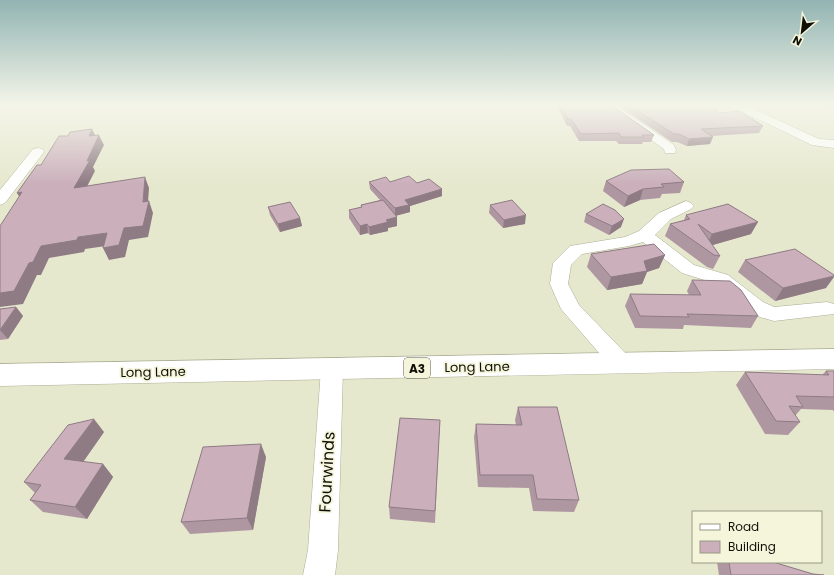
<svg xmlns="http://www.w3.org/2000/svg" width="834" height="575" font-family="Poppins,sans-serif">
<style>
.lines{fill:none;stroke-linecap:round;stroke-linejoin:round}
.minor-casing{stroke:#acae95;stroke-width:1}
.major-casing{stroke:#acae95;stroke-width:1}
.minor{fill:#fff;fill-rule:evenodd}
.major{fill:#fff;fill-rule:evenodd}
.wall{fill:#af97a2}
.shaded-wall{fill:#8e7b84}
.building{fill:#cbb0bc;stroke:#8e7b84}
.labels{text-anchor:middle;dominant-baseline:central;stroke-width:3.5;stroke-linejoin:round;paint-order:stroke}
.shield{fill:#f4f5db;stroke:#545547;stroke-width:1}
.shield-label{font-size:12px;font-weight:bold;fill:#101007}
.street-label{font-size:13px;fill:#101007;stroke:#f4f5db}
.near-street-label{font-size:16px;fill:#101007;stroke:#f4f5db}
</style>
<rect width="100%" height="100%" fill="#e6e8ce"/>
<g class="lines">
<g class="minor-casing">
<g id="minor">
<polygon points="607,104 617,104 621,109 674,145 676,150 675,153 665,153 664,149 613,113"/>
<polygon points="730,104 743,104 819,139 834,140 834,148 812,145 731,106"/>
<polygon points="38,148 43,149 44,152 5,203 0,205 0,190 33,149"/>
<polygon points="686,201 691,203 694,206 691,209 671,219 655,235 694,265 728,275 763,302 774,307 827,302 834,304 834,314 774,321 760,317 749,312 714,283 682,273 643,242 629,246 582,254 571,265 568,284 579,305 629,357 632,363 629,369 621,372 613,369 561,309 550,284 553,263 570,246 625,237 639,231 659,213"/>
<polygon points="332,360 340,363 343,369 338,550 335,575 303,575 308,550 321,369 324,363"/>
</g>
</g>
<g class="major-casing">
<polygon id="major" points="834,349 834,369 0,386 0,364"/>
</g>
<use href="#minor" class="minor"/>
<use href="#major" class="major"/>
</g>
<g class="wall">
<polygon points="556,104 611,104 614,107 654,135 651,142 643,142 642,144 619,144 616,141 579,141 570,126 567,126"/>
<polygon points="619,104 709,104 720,113 763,126 759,133 711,136 710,144 687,146 677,142 672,142 622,108"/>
<polygon points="824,104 834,104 834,109"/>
<polygon points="606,181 684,182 680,193 662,194 660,198 640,200 624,207 603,191"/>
<polygon points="369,182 390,182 417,183 442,189 442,196 410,206 410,212 395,216 397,226 388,228 388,231 370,235 368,233 360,235 349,218 349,210 361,207 361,205 380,200 370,189"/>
<polygon points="490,205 525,224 503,228 489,213"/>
<polygon points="268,207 300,218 302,226 280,232 270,215"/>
<polygon points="586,214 621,227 609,235 584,222"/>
<polygon points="686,215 751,234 712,245 720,256 713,269 707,267 665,236 670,224 684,220"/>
<polygon points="591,254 665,255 659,268 647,272 642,284 607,290 587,267"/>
<polygon points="745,260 826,288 775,301 738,272"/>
<polygon points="692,280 758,316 751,328 684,325 683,329 635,328 625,306 630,294 689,295 687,291"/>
<polygon points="16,307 23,316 8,339 0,340 0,309"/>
<polygon points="826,371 834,371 834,412 833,410 801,409 795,416 800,422 788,435 765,434 736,385 745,372 822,375"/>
<polygon points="518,407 579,500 574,512 533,511 529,488 478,487 474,437 476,424 516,425 515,420"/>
<polygon points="440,420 435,523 390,519 389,507"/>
<polygon points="104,432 83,462 103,464 113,477 87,519 43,512 30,500 35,493 24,482"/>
<polygon points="266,457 253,530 190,534 181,522"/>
<polygon points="717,562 773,562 813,574 824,575 719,575"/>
</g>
<g class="shaded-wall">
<polygon points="0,104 5,104 6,105 0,106"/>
<polygon points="92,129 97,139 89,136"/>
<polygon points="99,135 104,145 93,167 95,171 80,200 74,188 87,161"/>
<polygon points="713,137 710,144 687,146 689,139"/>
<polygon points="145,177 149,188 148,202 149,201 153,213 148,237 129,240 125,257 109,260 103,248 124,228 143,202"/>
<polygon points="442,189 442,196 410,206 410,212 395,216 395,208 405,200"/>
<polygon points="643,189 640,200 624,207 628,196"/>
<polygon points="22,192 24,204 17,193"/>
<polygon points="526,215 525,224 503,228 504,220"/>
<polygon points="397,217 397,226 388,228 388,231 370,235 369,227 386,220"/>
<polygon points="300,218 302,226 280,232 278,224"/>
<polygon points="624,219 621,227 609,235 612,226"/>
<polygon points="758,222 751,234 706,247 712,234"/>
<polygon points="367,224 368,233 360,235 360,226"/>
<polygon points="107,233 113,245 85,249 84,252 49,258 41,275 37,275 23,304 0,307 0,293 29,263 41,246 78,237"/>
<polygon points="665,255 659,268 647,272 642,284 607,290 611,277 644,261"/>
<polygon points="834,276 834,277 826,288 775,301 783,288"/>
<polygon points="16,307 23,316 8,339 0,330"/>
<polygon points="94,419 104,432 76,472 64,459"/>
<polygon points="261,444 266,457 253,530 247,518"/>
<polygon points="103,464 113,477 87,519 75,507"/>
</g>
<g class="building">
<polygon points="560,104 611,104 614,107 654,135 642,135 644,137 621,137 619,133 581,134 571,119 568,119"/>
<polygon points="627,104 709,104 720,113 739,111 763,126 701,129 713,137 689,139 679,134 674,134"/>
<polygon points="92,129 89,136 99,135 87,161 90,160 74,188 145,177 143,202 149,201 143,226 124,228 119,245 103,248 107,233 78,237 77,240 41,246 33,262 29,263 14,291 0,293 0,226 22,192 17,193 37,165 41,165 59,136 68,136 70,132"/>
<polygon points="669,169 684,182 661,184 664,187 643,189 628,196 606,181 631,170"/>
<polygon points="409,176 417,183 429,179 442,189 405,200 409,205 395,208 369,182 386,177 390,182"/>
<polygon points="383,200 397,217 386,220 388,222 369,227 367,224 360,226 349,210 362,207 361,205"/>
<polygon points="512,200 526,215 504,220 490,205"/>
<polygon points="290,202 300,218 278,224 268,207"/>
<polygon points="603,204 615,210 624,219 612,226 586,214"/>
<polygon points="728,204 758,222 712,234 698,224 720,256 714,255 670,224 690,219 686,215"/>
<polygon points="654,244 665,255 644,261 647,271 611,277 591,254"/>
<polygon points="795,249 834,275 834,276 783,288 745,260"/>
<polygon points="692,280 730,281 741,290 758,316 687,314 689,317 640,316 630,294 701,295"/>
<polygon points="16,307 0,330 0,309"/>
<polygon points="826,371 834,371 834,397 796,396 803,407 789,406 800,422 776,421 745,372 829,375"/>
<polygon points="518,407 557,407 579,500 537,499 533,475 480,475 476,424 522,425"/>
<polygon points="400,418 440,420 435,511 389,507"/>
<polygon points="94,419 64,459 103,464 75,507 30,500 41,485 24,482 68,425"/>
<polygon points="261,444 247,518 181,522 203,447"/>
<polygon points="729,562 773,562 813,574 824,575 731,575"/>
</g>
<linearGradient id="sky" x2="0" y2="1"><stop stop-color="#92b4b2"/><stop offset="0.57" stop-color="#f4f5e9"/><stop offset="1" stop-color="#f4f5e9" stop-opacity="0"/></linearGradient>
<rect width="834" height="184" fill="url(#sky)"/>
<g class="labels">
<rect class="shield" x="404" y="358" width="26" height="20" rx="3"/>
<g class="shield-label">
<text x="417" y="368">A3</text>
</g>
<g class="street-label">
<text transform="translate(477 367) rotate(-1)">Long Lane</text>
<text transform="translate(153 372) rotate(-1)">Long Lane</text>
</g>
<g class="near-street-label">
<text transform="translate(327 472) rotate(-87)">Fourwinds</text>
</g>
</g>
<rect x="692" y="511" width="130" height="52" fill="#f4f5db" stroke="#999986"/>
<rect x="700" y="524" width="20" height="6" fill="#ffffff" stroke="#999986"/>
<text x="728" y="531" font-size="12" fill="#101007">Road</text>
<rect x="700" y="541" width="20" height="12" fill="#cbb0bc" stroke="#999986"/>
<text x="728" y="551" font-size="12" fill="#101007">Building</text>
<g transform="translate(802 32) rotate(208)" stroke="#f4f5db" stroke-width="3" paint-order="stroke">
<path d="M0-3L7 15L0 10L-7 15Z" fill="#101007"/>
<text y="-6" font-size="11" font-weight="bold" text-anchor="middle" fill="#101007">N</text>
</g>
</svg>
